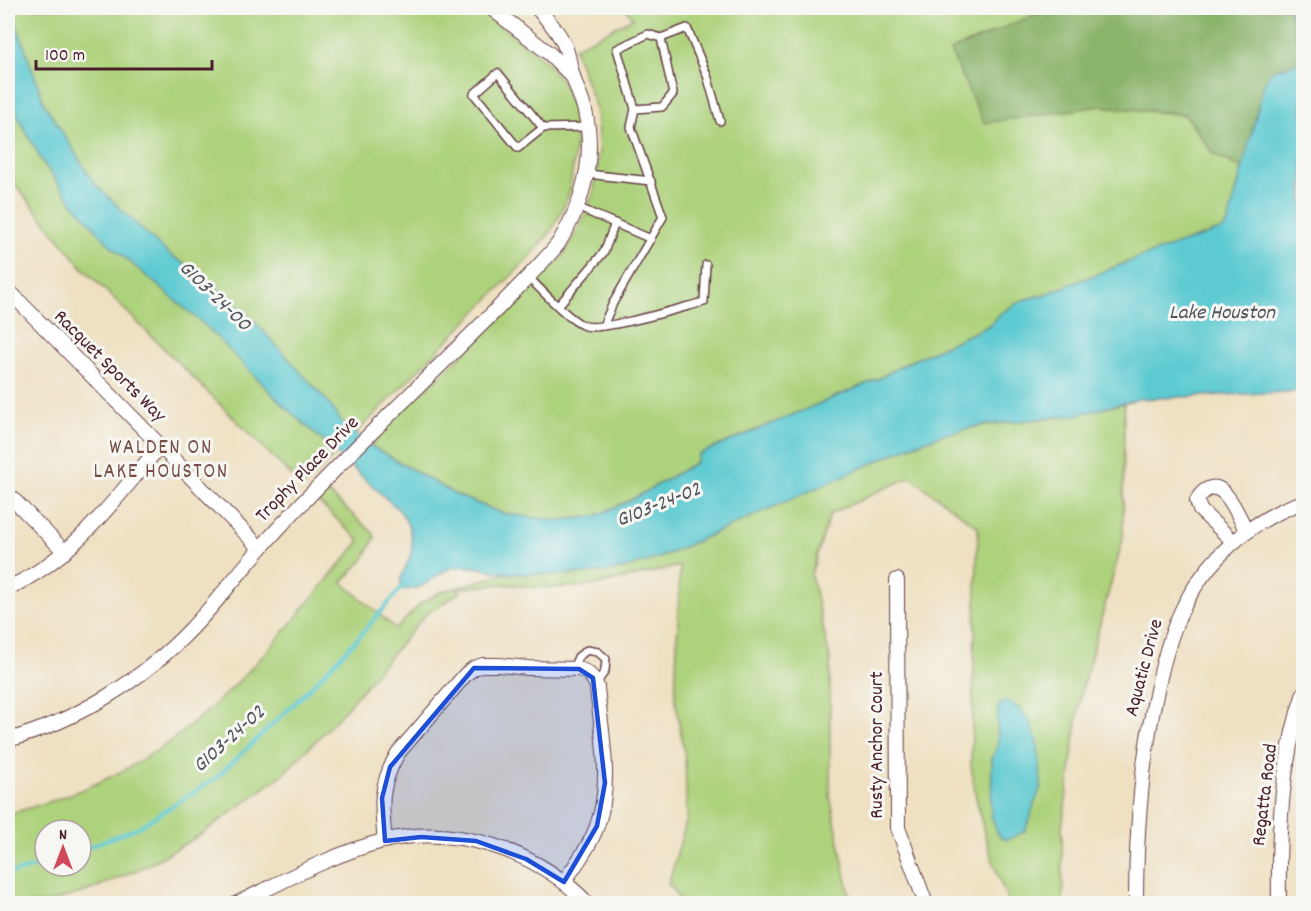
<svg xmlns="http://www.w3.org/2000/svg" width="1311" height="911" font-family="Dekko,sans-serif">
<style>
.green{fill:#add27b;stroke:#7c7853;stroke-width:1.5;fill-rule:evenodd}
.forest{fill:#8ab46b;stroke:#6a6a4b;stroke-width:1.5}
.water{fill:#5dcad2;stroke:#54747e;stroke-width:1.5}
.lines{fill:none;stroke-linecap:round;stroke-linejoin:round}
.stream{stroke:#5dcad2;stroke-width:4}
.lane-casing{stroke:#633c42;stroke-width:10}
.street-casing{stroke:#633c42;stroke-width:16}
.lane{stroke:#fff;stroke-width:7}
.street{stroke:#fff;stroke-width:14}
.marked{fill:#1d4ed8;fill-opacity:0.2;stroke:#1d4ed8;stroke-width:4.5;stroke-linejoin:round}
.labels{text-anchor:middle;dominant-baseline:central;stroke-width:6;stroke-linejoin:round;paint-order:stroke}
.street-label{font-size:20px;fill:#4a1f2b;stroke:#f6f6f2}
.water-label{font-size:21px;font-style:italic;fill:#50525d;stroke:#f6f6f2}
.neighbourhood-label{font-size:21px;letter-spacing:1.5px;fill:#774e45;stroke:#f6f6f2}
</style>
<rect width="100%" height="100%" fill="#f6f6f2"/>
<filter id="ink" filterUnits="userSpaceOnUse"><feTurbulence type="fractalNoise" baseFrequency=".0167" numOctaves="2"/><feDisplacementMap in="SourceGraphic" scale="12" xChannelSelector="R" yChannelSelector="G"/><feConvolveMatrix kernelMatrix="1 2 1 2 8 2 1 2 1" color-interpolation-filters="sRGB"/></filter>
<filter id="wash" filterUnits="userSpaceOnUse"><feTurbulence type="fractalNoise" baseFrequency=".008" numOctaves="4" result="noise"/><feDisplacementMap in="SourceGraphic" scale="24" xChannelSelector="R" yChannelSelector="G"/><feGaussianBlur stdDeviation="1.35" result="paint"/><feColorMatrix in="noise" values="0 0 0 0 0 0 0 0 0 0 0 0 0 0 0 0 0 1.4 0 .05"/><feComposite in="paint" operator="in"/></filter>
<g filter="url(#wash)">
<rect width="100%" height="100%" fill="#eee0c1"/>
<g class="green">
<polygon points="8,8 478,8 547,62 561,80 571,102 576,142 570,190 562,211 550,233 529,258 303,487 83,268 8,176"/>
<polygon points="625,8 1050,8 984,123 1100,106 1185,115 1213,154 1243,169 1228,223 1223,229 1141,257 1043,295 1023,300 1001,313 988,326 907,363 878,379 699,454 695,463 633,499 596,516 557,521 502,513 456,495 371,446 393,420 530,291 563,256 582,222 594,191 599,153 596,109 574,48 633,18"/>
<path d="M1124 403 1123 539 1081 693 1062 828 1063 903H1009C990 858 976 812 971 763L978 527 910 477 830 514 811 574 830 659V796L851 903H681L671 886 668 885 687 819 685 758 675 697 680 566 592 586 548 588 499 584 458 589 460 592 425 615 338 718 282 775 202 834 146 866 88 891 47 903 8 904V814C65 799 124 776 173 739 246 685 301 610 360 541L314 498 324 489 373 533 375 538 363 560 342 582 396 629 421 603 438 593 506 573 571 575 661 557 888 455 941 435 983 425 1076 415ZM45 830H81V866H45Z"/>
</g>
<polygon class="forest" points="1050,8 1289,8 1300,49 1300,60 1293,65 1273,70 1257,108 1256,122 1243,169 1213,154 1185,114 1100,106 984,123 950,51"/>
<g class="water">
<path d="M8 8H11L44 103 94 183 155 242 173 257 198 271 254 321 326 400 342 422 371 446 456 495 502 513 557 521 596 516 633 499 695 463 699 454 878 379 907 363 988 326 1001 313 1023 300 1043 295 1141 257 1223 229 1228 223 1265 81 1273 70 1293 65 1300 60V49L1289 8H1303V391L1139 399 1076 415 983 425 941 435 913 445 661 557C648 561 635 566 621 569 584 576 547 575 510 573 491 572 474 564 455 567 433 571 427 593 401 589 399 577 406 568 410 557 415 542 409 523 400 511L281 403 208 328 110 245 72 202 42 161 19 119 8 87Z"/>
<polygon points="1007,701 1019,708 1029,720 1036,738 1040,760 1041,786 1025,831 1007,840 998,835 991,815 992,759 998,744 997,715 999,705"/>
</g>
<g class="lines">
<g class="stream">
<polyline points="81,850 139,827 216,778 300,698 358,638 403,586"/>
<polyline points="8,874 45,864"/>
</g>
</g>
</g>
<g filter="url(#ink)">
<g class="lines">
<g class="lane-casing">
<g id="lane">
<polyline points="635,109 662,107 673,94 661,38"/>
<polyline points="543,128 518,148 474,94 498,73 543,128 587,127"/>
<polyline points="587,174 651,181"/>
<polyline points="577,207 651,239"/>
<path d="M528 277C540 288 570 322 585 326 605 331 680 308 704 302L706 265"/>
<polyline points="558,306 604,252 615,223"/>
<polyline points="603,326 613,303 663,217 631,127 635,109 617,49 648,34 661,38 687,28 707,75 720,121"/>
<polyline points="573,668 578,657 587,650 598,652 606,659 605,671 596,684"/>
</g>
</g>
<g class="street-casing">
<g id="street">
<polyline points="491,8 550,54 572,76"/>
<polyline points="8,290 260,548"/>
<polyline points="8,494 65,552"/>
<path d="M1234 542 1200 510 1197 501C1202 490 1214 482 1224 493 1233 501 1241 521 1247 532"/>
<polyline points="897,580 898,828 926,904"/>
<path d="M8 588C74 558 114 500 160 446"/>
<path d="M8 740C76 721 143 680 192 628 216 603 237 575 260 549 289 515 322 483 354 450 402 402 451 355 499 307 519 286 540 266 558 244 583 205 596 157 585 111 582 99 576 88 573 76 570 67 569 58 566 49 561 34 547 19 537 8"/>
<path d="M385 841C381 805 379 786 398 753L466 674 474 668 483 665H499L528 668 579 669C588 672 594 677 597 687 601 732 613 782 597 826 590 846 576 864 564 882"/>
<path d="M236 904C284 881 332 854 383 841 455 823 538 851 588 904"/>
<path d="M1136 904C1136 833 1141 764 1156 695 1162 666 1169 638 1181 612 1205 561 1250 519 1304 502"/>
<path d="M1279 904C1278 833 1281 760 1304 693"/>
</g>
</g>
<use href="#lane" class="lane"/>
<use href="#street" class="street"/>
</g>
</g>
<path class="marked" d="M474 668 579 669 593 678 605 783 597 826 564 882 526 859 476 841 421 837 385 841 382 798 390 767Z"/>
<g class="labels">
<g class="street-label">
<text transform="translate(109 367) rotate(45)">Racquet Sports Way</text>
<text transform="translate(308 470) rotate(-46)">Trophy Place Drive</text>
<text transform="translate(1145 668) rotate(-75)">Aquatic Drive</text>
<text transform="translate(878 745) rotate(-90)">Rusty Anchor Court</text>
<text transform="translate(1266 795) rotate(-83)">Regatta Road</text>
</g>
<g class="water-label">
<text transform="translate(214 297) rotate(44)">G103-24-00</text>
<text x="1222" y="314">Lake Houston</text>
<text transform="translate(659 506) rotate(-22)">G103-24-02</text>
<text transform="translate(230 740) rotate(-42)">G103-24-02</text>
</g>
<g class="neighbourhood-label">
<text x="161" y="449">WALDEN ON<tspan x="161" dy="24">LAKE HOUSTON</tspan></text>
</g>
</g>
<rect width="1311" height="911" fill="none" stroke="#f6f6f2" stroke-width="30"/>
<g transform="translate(63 848)"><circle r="28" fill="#f6f6f2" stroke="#b1a0a2" stroke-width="1.5"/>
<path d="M0-4.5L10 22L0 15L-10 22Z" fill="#d1495b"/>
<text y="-9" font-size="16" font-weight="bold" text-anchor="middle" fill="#4a1f2b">N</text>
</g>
<path d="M36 60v9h176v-9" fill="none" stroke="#4a1f2b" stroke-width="3"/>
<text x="45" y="60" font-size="18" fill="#4a1f2b" stroke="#f6f6f2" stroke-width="4.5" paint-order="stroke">100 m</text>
</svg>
